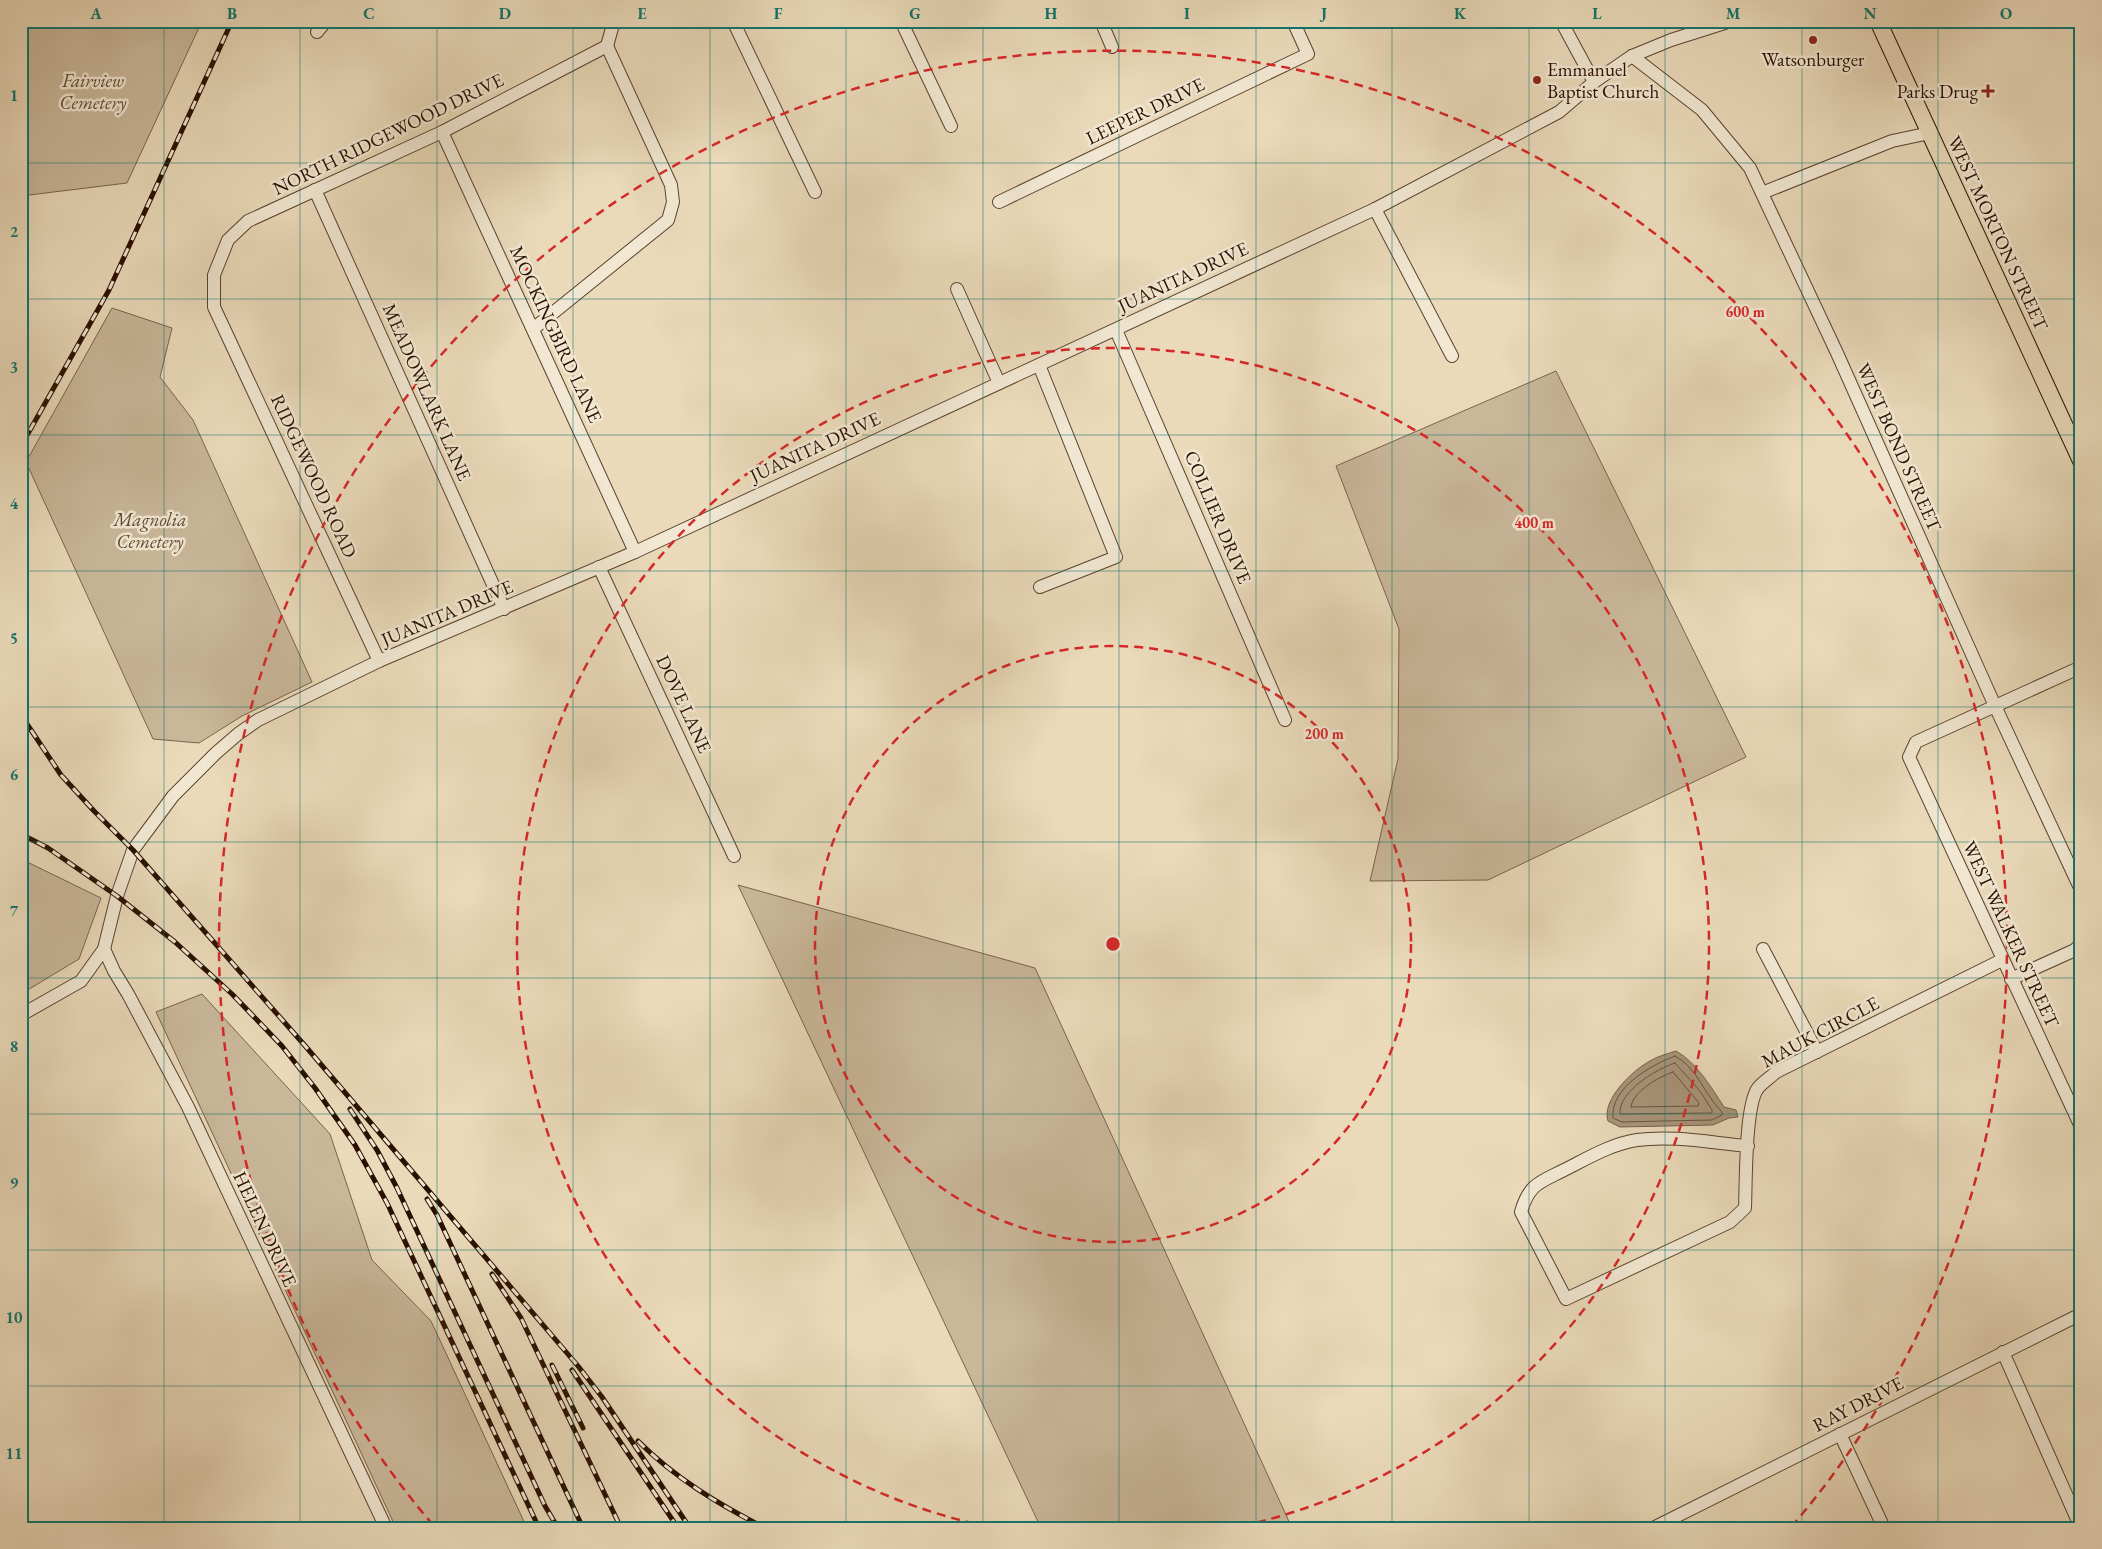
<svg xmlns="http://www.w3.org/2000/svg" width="2102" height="1549" font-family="'EB Garamond',serif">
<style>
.green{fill:#c9b79a;stroke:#7a634d}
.water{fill:#a9957b;stroke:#765f4a}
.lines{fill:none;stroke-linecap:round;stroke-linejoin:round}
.shore{stroke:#6a523e;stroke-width:1}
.minor-casing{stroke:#5a422e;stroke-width:14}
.major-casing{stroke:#2a0f00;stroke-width:18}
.minor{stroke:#f1e7d2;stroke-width:12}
.major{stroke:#eadaba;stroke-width:16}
.rail-casing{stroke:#2a0f00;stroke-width:5}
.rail{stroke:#f1e7d2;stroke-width:3;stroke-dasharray:9;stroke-linecap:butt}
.grid{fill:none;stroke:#0f766e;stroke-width:1;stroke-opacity:0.55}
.ring{fill:none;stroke:#d62828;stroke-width:2.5;stroke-dasharray:9 6}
.poi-dot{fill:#8f2418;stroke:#f1e7d2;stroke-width:2}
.labels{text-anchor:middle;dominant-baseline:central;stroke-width:5;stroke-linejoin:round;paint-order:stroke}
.poi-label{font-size:19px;fill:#2a0f00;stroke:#f1e7d2}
.park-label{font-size:19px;font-style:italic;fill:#624a36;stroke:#f1e7d2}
.street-label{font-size:19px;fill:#2a0f00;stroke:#f1e7d2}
.centre{fill:#d62828;stroke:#f1e7d2;stroke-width:2.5}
.ring-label{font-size:15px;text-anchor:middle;font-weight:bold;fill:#d62828;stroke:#f1e7d2;stroke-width:5;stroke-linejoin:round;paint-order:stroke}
.neatline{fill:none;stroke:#0f766e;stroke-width:2}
.grid-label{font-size:16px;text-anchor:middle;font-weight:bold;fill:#0f766e}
</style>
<rect width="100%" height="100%" fill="#eadaba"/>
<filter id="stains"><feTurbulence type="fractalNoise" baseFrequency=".004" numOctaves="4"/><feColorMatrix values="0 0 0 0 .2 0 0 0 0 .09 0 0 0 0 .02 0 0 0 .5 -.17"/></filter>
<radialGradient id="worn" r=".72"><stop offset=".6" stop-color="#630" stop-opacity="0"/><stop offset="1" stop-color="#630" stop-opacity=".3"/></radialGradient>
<g class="green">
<polygon points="21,21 202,21 127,183 21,196"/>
<polygon points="112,308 172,328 160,377 193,420 312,682 242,716 199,743 153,739 26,462"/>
<polygon points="1556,371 1746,757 1488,880 1370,881 1398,759 1399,629 1336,466"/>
<polygon points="21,859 101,898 79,959 21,994"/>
<polygon points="738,885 1035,968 1292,1528 1041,1528"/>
<polygon points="202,994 330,1134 372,1260 431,1321 527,1528 396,1528 156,1012"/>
</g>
<path class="water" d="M1676 1051C1697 1063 1711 1087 1724 1107L1736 1110 1738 1117 1729 1118 1713 1125 1620 1127 1608 1121C1601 1100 1633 1070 1650 1061 1658 1056 1667 1054 1676 1051Z"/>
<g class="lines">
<g class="shore">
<path d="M1675 1056C1697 1067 1705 1096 1722 1112V1115L1712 1120 1663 1121 1622 1122 1613 1118C1610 1088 1651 1065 1675 1056Z"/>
<path d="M1675 1063 1700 1091 1712 1110V1113L1620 1114C1618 1092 1656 1069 1675 1063Z"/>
<path d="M1673 1072 1699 1103 1698 1106 1631 1107C1633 1091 1659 1077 1673 1072Z"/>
</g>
<g class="minor-casing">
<g id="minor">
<polyline points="733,21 815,192"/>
<polyline points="901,21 951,126"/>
<polyline points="1101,21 1112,47"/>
<polyline points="1561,21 1594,82"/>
<polyline points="317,32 326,21"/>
<polyline points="1632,56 1702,110 1750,168 1837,353 1995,706 2081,890"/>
<polyline points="442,132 635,552"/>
<polyline points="315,190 504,609"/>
<polyline points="1762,193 1892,141 1930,133"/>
<polyline points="999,202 1308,54 1293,21"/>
<polyline points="1375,209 1452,356"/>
<polyline points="957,289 999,383"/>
<polyline points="533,329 668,220 673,202 671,185 607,46"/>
<polyline points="1116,330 1285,720"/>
<polyline points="1039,365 1116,557 1040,587"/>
<polyline points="599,567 734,856"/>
<polyline points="379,661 214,307 214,275 228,240 248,221 442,132 607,46 614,21"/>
<polyline points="2081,667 1916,742 1909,757 2081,1127"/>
<polyline points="104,949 114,971 128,994 188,1107 386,1528"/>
<polyline points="1763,949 1817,1052"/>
<polyline points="2011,979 2075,950 2081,943"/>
<polyline points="21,1015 81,981 104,949 117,896 133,850 173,796 216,753 238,734 258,720 379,661 635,552 1375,209 1559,112 1594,82 1632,56 1671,40 1731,21"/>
<path d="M1748 1146C1712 1143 1673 1135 1637 1140 1611 1144 1588 1158 1566 1169 1541 1182 1529 1183 1521 1212L1566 1299 1730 1222 1745 1208C1746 1183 1745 1105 1758 1088 1763 1082 1771 1077 1776 1072L2002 960"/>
<polyline points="2003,1352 2081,1528"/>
<polyline points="1840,1434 1884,1528"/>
<polyline points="1653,1528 2081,1314"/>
</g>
</g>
<g class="major-casing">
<polyline id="major" points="1878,21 2081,461"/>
</g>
<use href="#minor" class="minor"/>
<use href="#major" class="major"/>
<g class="rail-casing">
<g id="rail">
<polyline points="21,446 109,290 232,21"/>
<polyline points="21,715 61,775 94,811 133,850 307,1048 578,1366 602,1397 690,1528"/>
<polyline points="21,834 48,848 117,896 175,942 232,994 282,1046 315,1088 355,1145 387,1203 539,1528"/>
<polyline points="350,1109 377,1150 397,1188 545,1506 558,1528"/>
<polyline points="427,1199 437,1215 583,1528"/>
<polyline points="492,1274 521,1318 621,1528"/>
<polyline points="552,1365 583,1428"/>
<polyline points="572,1370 678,1528"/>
<path d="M638 1441C675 1478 718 1504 765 1528"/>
</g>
</g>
<use href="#rail" class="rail"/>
</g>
<path class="grid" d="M164 21V1528M300 21V1528M437 21V1528M573 21V1528M710 21V1528M846 21V1528M983 21V1528M1119 21V1528M1256 21V1528M1392 21V1528M1529 21V1528M1665 21V1528M1802 21V1528M1938 21V1528M21 163H2081M21 299H2081M21 435H2081M21 571H2081M21 707H2081M21 842H2081M21 978H2081M21 1114H2081M21 1250H2081M21 1386H2081"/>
<g class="ring">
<circle cx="1113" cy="944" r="298"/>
<path d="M989 1527A596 596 0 1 1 1237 1527"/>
<path d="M433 1525A894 894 0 1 1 1793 1525"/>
</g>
<g class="poi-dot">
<circle cx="1813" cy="40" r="5"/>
<circle cx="1537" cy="80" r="5"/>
<path d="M1985.5 83.5h5v5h5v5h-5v5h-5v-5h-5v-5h5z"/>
</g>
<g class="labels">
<g class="poi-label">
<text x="1813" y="59">Watsonburger</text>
<text x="1547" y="69" text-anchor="start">Emmanuel<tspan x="1547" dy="22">Baptist Church</tspan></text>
<text x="1978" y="91" text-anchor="end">Parks Drug</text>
</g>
<g class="park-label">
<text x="93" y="80">Fairview<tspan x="93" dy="22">Cemetery</tspan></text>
<text x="150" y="519">Magnolia<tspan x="150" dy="22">Cemetery</tspan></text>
</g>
<g class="street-label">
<text transform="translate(1145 111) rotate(-26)">LEEPER DRIVE</text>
<text transform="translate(388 134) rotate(-26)">NORTH RIDGEWOOD DRIVE</text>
<text transform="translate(1998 233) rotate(65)">WEST MORTON STREET</text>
<text transform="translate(1183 277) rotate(-25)">JUANITA DRIVE</text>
<text transform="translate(556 334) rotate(65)">MOCKINGBIRD LANE</text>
<text transform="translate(427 392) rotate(66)">MEADOWLARK LANE</text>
<text transform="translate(815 447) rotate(-25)">JUANITA DRIVE</text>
<text transform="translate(1899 447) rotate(66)">WEST BOND STREET</text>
<text transform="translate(314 476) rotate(65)">RIDGEWOOD ROAD</text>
<text transform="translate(1218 517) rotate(67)">COLLIER DRIVE</text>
<text transform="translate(447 613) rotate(-23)">JUANITA DRIVE</text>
<text transform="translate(684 704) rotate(65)">DOVE LANE</text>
<text transform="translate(2011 934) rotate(65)">WEST WALKER STREET</text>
<text transform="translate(1820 1032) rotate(-28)">MAUK CIRCLE</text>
<text transform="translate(265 1229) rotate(65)">HELEN DRIVE</text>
<text transform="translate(1858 1404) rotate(-27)">RAY DRIVE</text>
</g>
</g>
<circle cx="1113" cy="944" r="8" class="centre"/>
<g class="ring-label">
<text x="1745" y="317">600 m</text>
<text x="1534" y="528">400 m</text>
<text x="1324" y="739">200 m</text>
</g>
<rect width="2102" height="1549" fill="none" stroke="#eadaba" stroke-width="55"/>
<rect x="28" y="28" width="2046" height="1494" class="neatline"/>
<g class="grid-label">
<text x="96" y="19">A</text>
<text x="232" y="19">B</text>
<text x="369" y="19">C</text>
<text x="505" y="19">D</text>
<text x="642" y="19">E</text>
<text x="778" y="19">F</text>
<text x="915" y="19">G</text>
<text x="1051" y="19">H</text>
<text x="1187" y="19">I</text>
<text x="1324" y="19">J</text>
<text x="1460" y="19">K</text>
<text x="1597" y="19">L</text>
<text x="1733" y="19">M</text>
<text x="1870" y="19">N</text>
<text x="2006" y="19">O</text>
<text x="14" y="101">1</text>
<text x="14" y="237">2</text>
<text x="14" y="373">3</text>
<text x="14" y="509">4</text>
<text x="14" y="644">5</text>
<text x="14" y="780">6</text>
<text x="14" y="916">7</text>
<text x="14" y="1052">8</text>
<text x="14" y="1188">9</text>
<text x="14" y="1323">10</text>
<text x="14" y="1459">11</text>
</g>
<rect width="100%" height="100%" filter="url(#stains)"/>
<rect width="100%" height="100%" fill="url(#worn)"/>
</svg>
